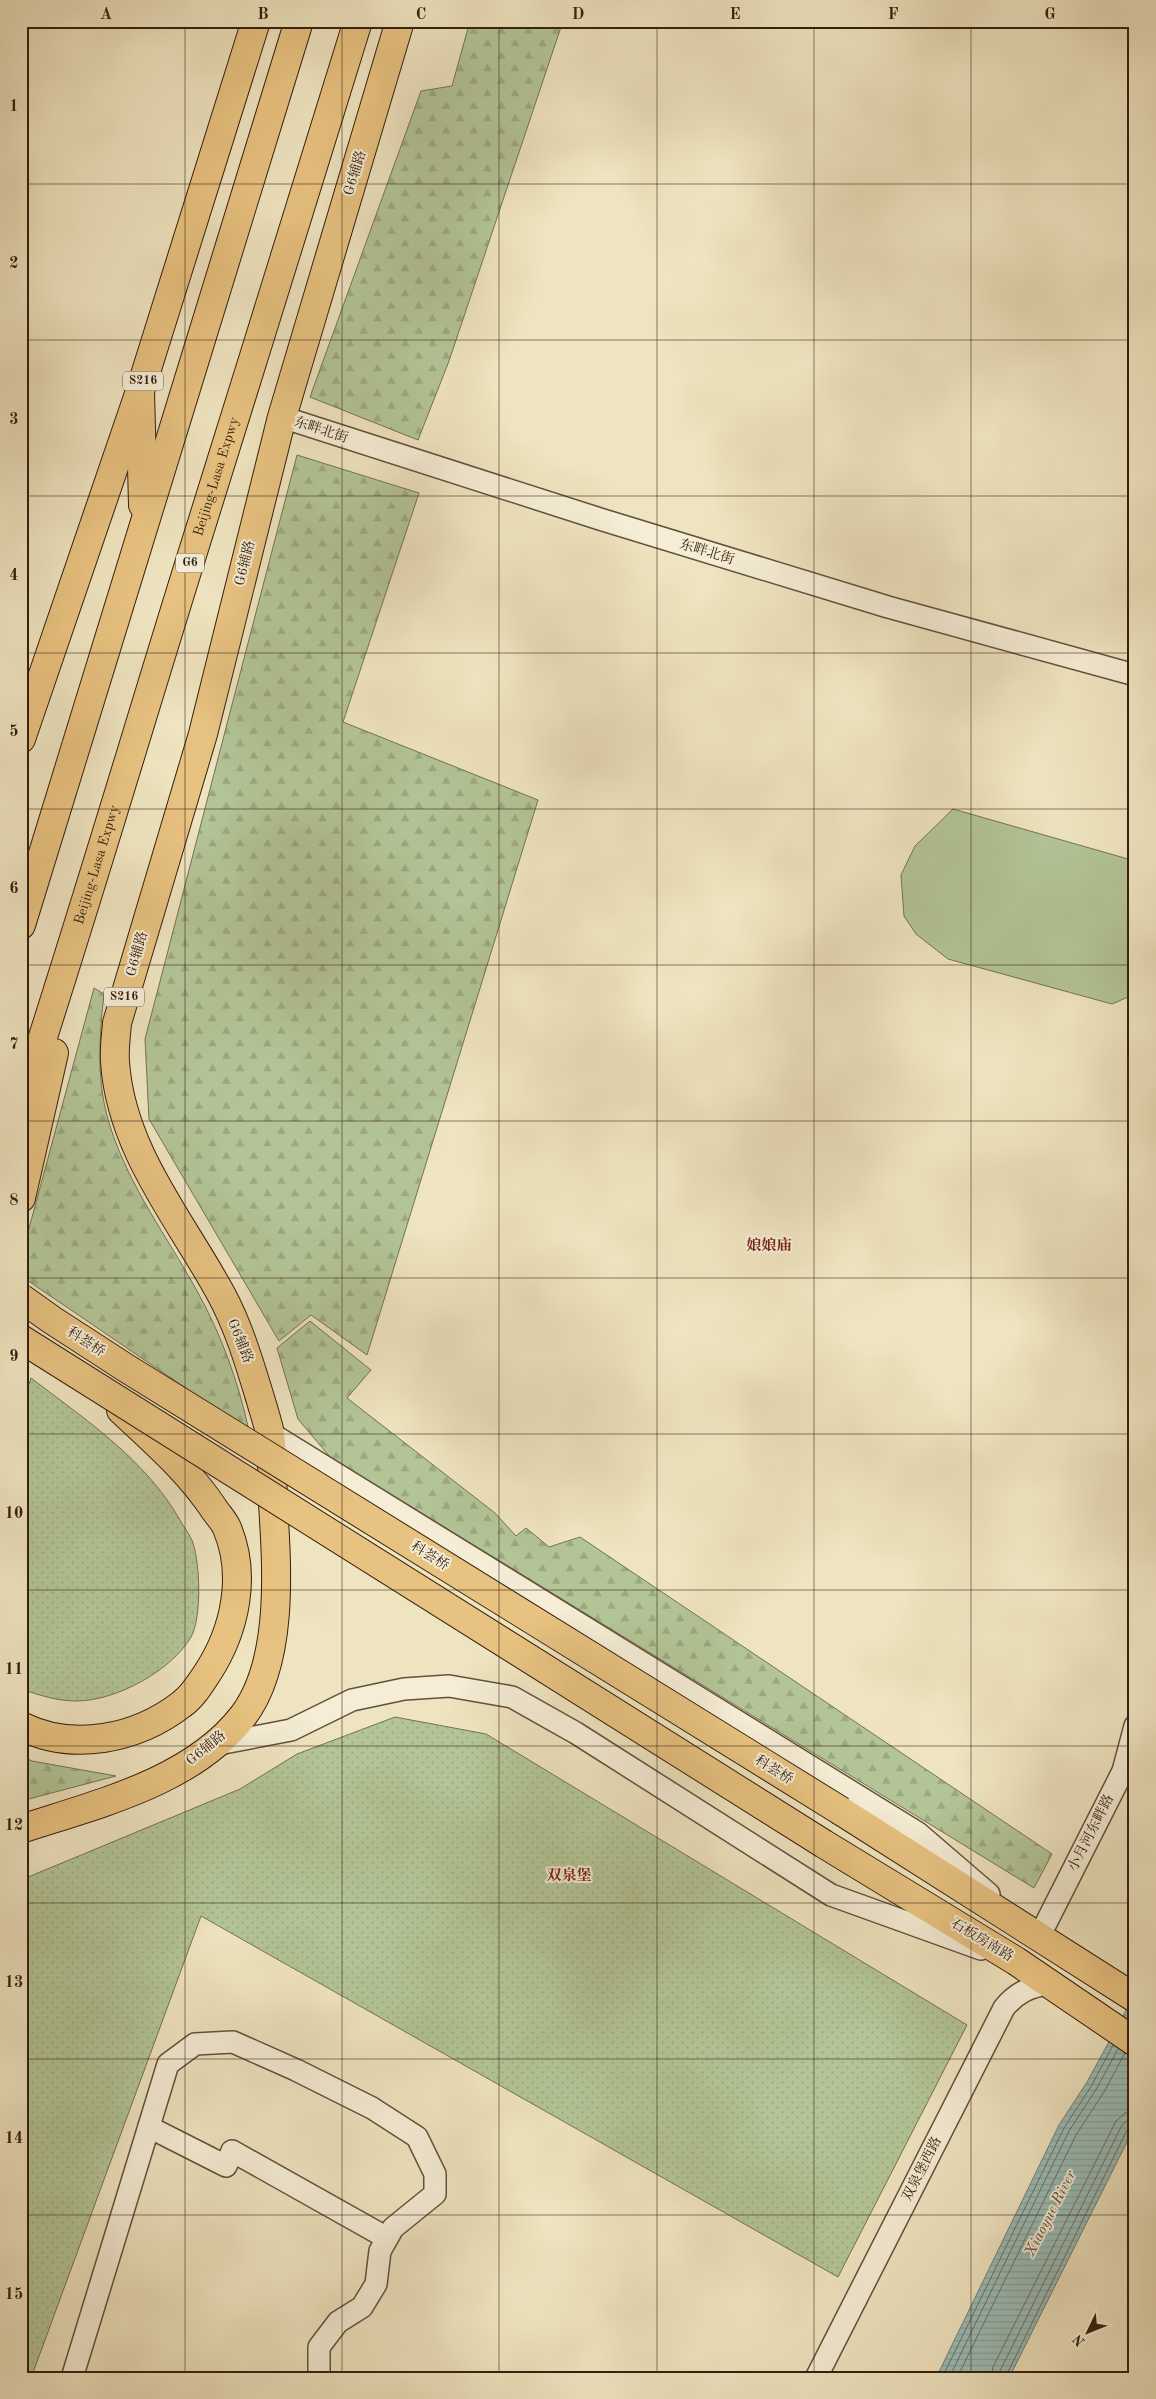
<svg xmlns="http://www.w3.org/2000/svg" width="1156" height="2399" font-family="'Old Standard TT','Noto Serif SC',serif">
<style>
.grass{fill:#b3c597;stroke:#747252}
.forest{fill:url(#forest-firs);stroke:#747252}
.park{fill:url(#park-dots);stroke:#747252}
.water{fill:url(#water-rules);stroke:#727e75}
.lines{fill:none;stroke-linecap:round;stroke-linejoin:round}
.shore{stroke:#686e64;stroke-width:1}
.minor-casing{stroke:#63503a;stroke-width:24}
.major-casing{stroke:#341f0e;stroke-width:30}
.highway-casing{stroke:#341f0e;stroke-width:30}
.minor{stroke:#f5edd6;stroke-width:21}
.major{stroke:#e8c280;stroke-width:28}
.highway{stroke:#e8c280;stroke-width:28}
.major-bridge-casing{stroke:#341f0e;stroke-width:30;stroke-linecap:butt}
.major-bridge{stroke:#e8c280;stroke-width:28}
.grid{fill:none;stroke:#341f0e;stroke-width:1;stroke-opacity:0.55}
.labels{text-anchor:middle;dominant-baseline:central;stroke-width:4;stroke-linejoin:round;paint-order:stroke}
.shield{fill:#f5edd6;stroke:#6e5d4a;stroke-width:1}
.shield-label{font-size:12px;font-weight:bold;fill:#341f0e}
.street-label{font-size:14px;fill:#341f0e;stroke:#f5edd6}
.neighbourhood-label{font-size:15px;font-weight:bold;fill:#7a1f14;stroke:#f5edd6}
.water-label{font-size:15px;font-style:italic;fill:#534f41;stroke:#f5edd6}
.neatline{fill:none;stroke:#341f0e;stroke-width:2}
.grid-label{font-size:16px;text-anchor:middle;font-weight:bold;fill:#341f0e}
</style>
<defs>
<pattern id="forest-firs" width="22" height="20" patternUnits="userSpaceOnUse" patternTransform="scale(1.25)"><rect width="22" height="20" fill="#b3c597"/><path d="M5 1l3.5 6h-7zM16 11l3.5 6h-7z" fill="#9ba981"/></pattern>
<pattern id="park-dots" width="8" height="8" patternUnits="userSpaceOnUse" patternTransform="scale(1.25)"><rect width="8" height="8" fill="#b3c597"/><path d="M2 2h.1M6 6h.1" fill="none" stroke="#9ba981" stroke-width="1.8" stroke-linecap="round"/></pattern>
<pattern id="water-rules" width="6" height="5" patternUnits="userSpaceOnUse" patternTransform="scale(1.25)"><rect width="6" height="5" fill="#9bbeb9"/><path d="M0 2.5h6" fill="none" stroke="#86a39e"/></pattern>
</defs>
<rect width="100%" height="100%" fill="#efe4c0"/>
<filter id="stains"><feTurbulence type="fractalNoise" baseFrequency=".004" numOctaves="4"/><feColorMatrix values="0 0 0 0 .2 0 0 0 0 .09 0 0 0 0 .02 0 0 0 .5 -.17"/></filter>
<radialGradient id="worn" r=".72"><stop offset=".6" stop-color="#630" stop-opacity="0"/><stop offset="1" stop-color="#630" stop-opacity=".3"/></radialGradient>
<polygon class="grass" points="953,809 1135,861 1135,994 1112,1004 948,959 916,934 904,916 901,875 915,846"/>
<g class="forest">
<polygon points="470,21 563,21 449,361 418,440 310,397 421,91 452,86"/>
<polygon points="297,455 419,493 343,722 538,800 367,1355 311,1315 279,1341 149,1119 145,1039"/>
<path d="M94 988 104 994C99 1039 96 1085 111 1129 131 1189 166 1235 196 1289 221 1334 238 1380 249 1431L21 1276V1258Z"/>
<polygon points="310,1321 371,1370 347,1398 495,1513 516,1536 526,1528 549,1547 580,1537 1052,1854 1034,1888 330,1457 298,1419 277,1348"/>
<polygon points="21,1756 32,1761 116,1776 21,1801"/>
</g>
<g class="park">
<path d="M31 1378C86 1420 145 1459 180 1520 184 1528 191 1536 193 1543 200 1565 202 1617 191 1637 171 1671 116 1701 76 1701 57 1701 39 1695 21 1689V1409Z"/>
<polygon points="395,1717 486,1734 967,2025 838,2277 201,1916 31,2378 21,2378 21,1880 240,1789 297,1754"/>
</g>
<polygon class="water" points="1135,1994 1135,2126 1009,2378 936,2378 1059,2125 1087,2082"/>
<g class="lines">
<g class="shore">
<polyline points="942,2378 1064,2128 1092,2085 1113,2045"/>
<polyline points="949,2378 1069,2131 1097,2088 1118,2049"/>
<polyline points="957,2378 1076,2135 1104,2092 1125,2053"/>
<polyline points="991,2378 993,2367 1116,2121 1125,2113 1135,2111"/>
<polyline points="998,2378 1000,2371 1122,2125 1128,2120 1135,2119"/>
<polyline points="1005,2378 1128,2128 1135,2125"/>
</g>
<g class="minor-casing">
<g id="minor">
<polyline points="282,417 603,520 888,607 1135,675"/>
<polyline points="270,1433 918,1833 989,1894"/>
<polyline points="213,1745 291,1730 352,1700 404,1689 449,1686 512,1697 576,1733 831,1895 981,1949"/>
<polyline points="1039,1937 1123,1771 1135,1726"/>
<polyline points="149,2127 226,2166 232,2151 387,2238"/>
<polyline points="72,2378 168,2064 195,2044 233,2042 296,2070 372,2108 417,2137 435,2174 435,2194 393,2228 380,2251 376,2284 362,2307 338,2322 319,2347 319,2378"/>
<path d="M816 2378 1004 2008C1016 1993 1030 1986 1049 1984"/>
</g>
</g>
<g class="major-casing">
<g id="major">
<polyline points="21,739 140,391 256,21"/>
<polyline points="841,1811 1135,1998"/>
<path d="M21 1829C97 1804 192 1782 243 1716 284 1662 277 1567 273 1504 272 1481 273 1457 270 1434 268 1423 264 1412 261 1401 250 1365 239 1327 221 1294 181 1220 121 1151 115 1062 114 1049 116 1036 117 1023L203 734 282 417 400 21"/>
<polyline points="824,1844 1016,1961 1135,2042"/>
</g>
</g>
<g class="highway-casing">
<g id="highway">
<polyline points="140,391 143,505"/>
<polyline points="21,925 299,21"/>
<path id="s1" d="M21 1105C81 922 135 738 192 555 247 377 304 199 358 21"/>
<polyline points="21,1198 54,1053"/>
<path d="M21 1726C73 1752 137 1739 182 1704 193 1696 200 1684 208 1672 235 1630 247 1576 227 1528 224 1521 218 1515 214 1509 189 1471 154 1441 121 1410"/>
</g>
</g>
<use href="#minor" class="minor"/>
<use href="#major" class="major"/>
<use href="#highway" class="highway"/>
<g class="major-bridge-casing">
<g id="major-bridge">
<polyline points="21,1298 52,1320 126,1368 841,1811"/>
<polyline points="21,1339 824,1844"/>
</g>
</g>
<use href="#major-bridge" class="major-bridge"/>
</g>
<path class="grid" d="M185 21V2378M342 21V2378M499 21V2378M657 21V2378M814 21V2378M971 21V2378M21 184H1135M21 340H1135M21 496H1135M21 653H1135M21 809H1135M21 965H1135M21 1121H1135M21 1278H1135M21 1434H1135M21 1590H1135M21 1746H1135M21 1903H1135M21 2059H1135M21 2215H1135"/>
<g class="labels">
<g class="shield">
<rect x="123" y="371.5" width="40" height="19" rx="4"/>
<rect x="176" y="553.5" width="28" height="19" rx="4"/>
<rect x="104" y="987.5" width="40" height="19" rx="4"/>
</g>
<g class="shield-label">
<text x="143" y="381">S216</text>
<text x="190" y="563">G6</text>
<text x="124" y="997">S216</text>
</g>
<g class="street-label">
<text transform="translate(355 173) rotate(-73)">G6辅路</text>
<text transform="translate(321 430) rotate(18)">东畔北街</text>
<text stroke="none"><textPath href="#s1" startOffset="658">Beijing-Lasa Expwy</textPath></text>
<text transform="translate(707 552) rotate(17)">东畔北街</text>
<text transform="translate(245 563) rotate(-76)">G6辅路</text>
<text stroke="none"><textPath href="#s1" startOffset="252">Beijing-Lasa Expwy</textPath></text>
<text transform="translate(137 954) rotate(-74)">G6辅路</text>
<text transform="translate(240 1341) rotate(68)">G6辅路</text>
<text transform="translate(86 1342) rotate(33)">科荟桥</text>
<text transform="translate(430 1556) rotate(32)">科荟桥</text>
<text transform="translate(206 1748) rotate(-39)">G6辅路</text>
<text transform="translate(774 1770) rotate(32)">科荟桥</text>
<text transform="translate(1091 1833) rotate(-63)">小月河东畔路</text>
<text transform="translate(982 1940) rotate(31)">石板房南路</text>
<text transform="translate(922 2169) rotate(-63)">双泉堡西路</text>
</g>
<g class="neighbourhood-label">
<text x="769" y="1246">娘娘庙</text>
<text x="569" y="1876">双泉堡</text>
</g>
<g class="water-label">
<text transform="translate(1051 2214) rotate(-63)">Xiaoyue River</text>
</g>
</g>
<rect width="1156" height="2399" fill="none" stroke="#efe4c0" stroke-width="55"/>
<g transform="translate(1088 2332) rotate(227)" stroke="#f5edd6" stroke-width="4" paint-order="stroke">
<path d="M0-4L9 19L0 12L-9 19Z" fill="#341f0e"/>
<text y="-8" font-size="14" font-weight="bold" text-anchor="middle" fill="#341f0e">N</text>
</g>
<rect x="28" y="28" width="1100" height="2344" class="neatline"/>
<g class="grid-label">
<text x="106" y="19">A</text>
<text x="263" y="19">B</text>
<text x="421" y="19">C</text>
<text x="578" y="19">D</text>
<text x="735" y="19">E</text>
<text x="893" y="19">F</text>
<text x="1050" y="19">G</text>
<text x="14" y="111">1</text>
<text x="14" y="268">2</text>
<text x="14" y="424">3</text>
<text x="14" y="580">4</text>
<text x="14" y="736">5</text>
<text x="14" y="893">6</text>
<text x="14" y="1049">7</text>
<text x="14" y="1205">8</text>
<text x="14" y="1361">9</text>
<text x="14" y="1518">10</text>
<text x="14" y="1674">11</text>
<text x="14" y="1830">12</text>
<text x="14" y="1987">13</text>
<text x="14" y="2143">14</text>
<text x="14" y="2299">15</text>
</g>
<rect width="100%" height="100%" filter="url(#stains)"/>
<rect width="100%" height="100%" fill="url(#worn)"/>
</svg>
